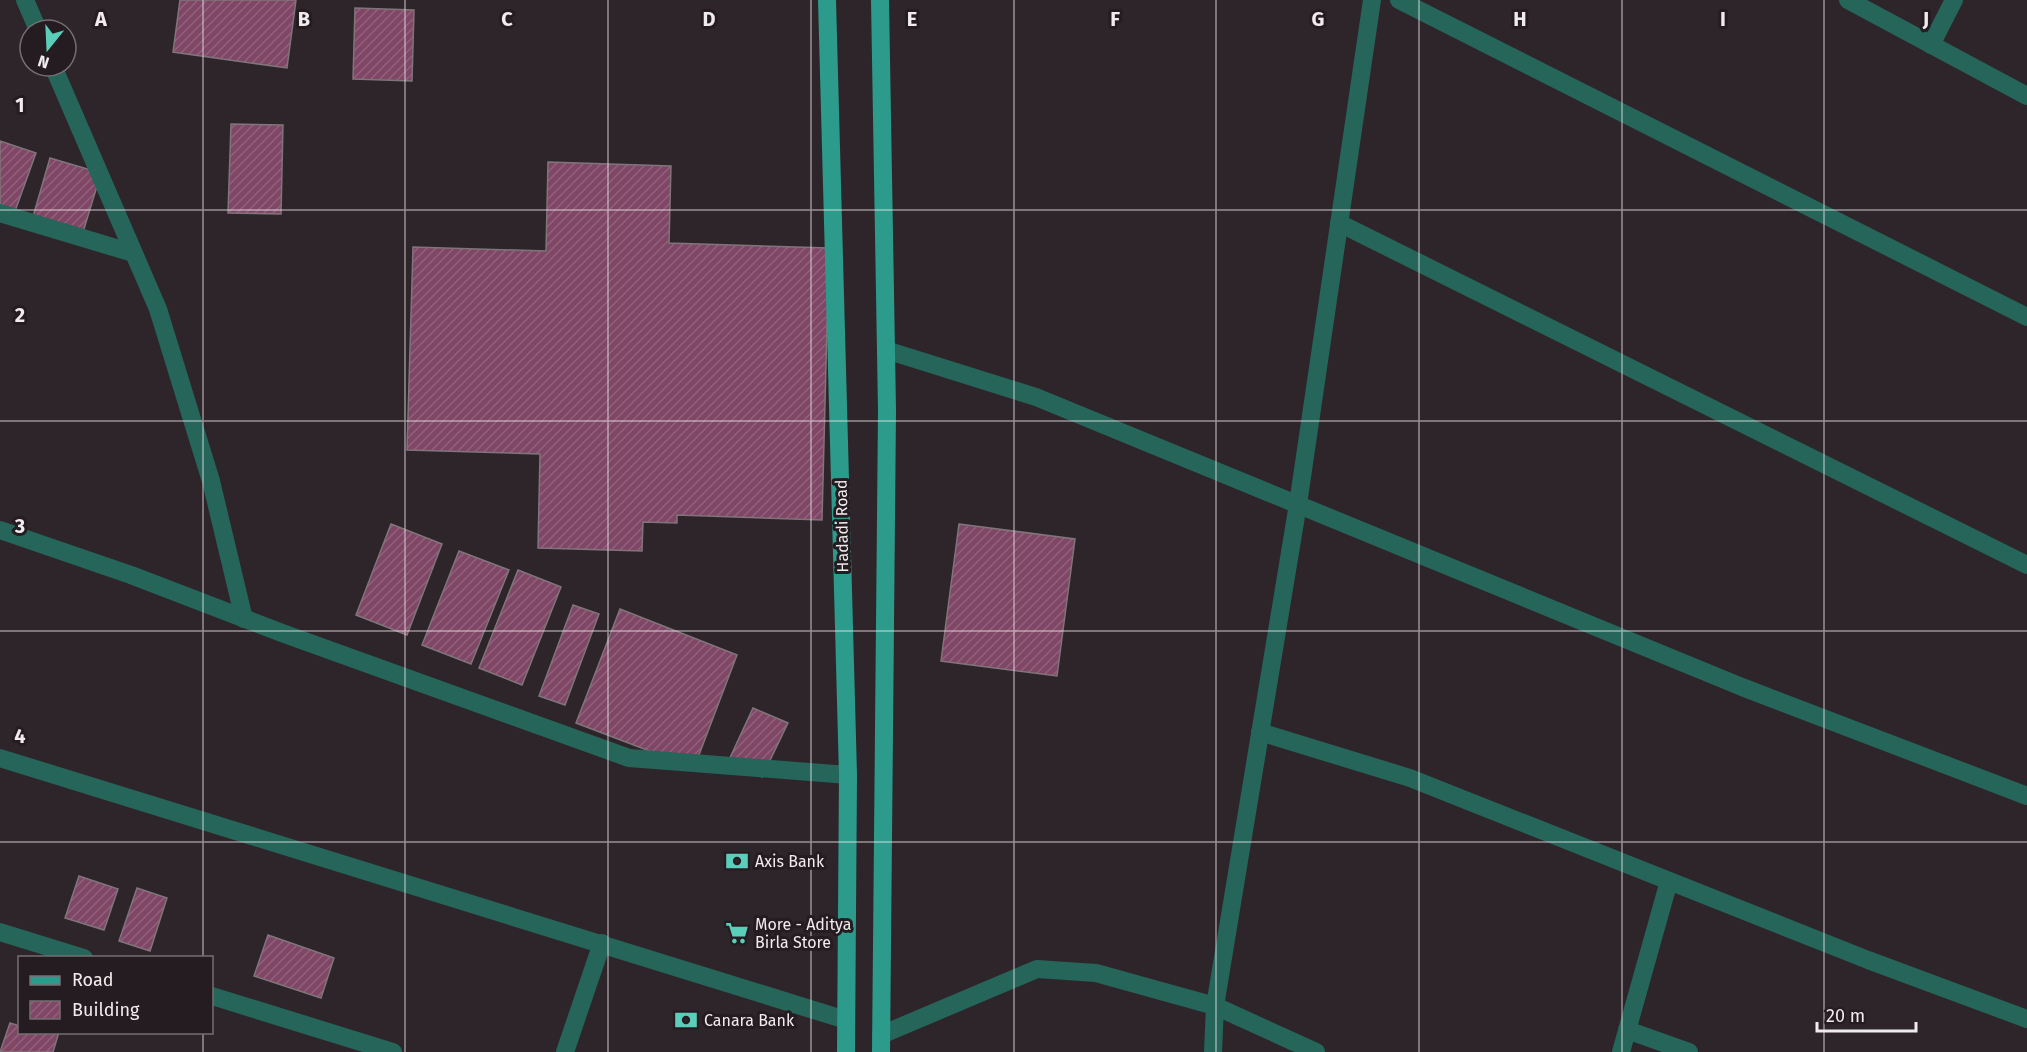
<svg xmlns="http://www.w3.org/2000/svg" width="2027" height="1052" font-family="'Fira Sans',sans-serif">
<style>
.building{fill:url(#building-hatch);stroke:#7f757a;stroke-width:1.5}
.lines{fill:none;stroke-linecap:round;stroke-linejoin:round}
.minor{stroke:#25655a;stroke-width:18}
.tertiary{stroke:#25655a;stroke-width:18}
.primary{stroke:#2c9b8b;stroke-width:18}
.grid{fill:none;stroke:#f0ebed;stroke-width:1.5;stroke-opacity:0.55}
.labels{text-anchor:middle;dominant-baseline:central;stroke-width:6;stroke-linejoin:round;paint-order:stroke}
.street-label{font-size:16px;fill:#f0ebed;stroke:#241c20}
.poi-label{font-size:16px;fill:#f0ebed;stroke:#241c20;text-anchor:start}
.grid-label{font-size:20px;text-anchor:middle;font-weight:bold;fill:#f0ebed;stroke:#241c20;stroke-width:6;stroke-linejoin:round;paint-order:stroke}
</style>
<defs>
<pattern id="building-hatch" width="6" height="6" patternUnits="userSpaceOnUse" patternTransform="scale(1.5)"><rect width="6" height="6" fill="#7f4665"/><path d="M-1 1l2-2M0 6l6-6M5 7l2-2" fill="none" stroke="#91617b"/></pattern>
</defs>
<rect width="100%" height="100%" fill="#2e252a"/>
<g class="building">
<polygon points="180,0 296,0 287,68 173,52"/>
<polygon points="355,8 414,10 412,81 353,79"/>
<polygon points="231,124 283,125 281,214 228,213"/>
<polygon points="0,141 36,153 14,214 0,209"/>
<polygon points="50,158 101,173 80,242 30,227"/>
<polygon points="548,162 671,166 669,243 829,248 822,520 677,515 677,523 643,522 642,551 538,548 540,454 407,450 413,247 546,251"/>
<polygon points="391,524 442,544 407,635 356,615"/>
<polygon points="959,524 1075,539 1057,676 941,661"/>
<polygon points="459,551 509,570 471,664 422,645"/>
<polygon points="518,570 561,587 522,685 479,668"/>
<polygon points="573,605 599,614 565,705 539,696"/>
<polygon points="620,609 737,655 694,768 576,723"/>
<polygon points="753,708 788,723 762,777 729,760"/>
<polygon points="79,876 118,889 104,930 65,918"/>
<polygon points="137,888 167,898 150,951 119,941"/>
<polygon points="268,935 334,958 321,998 254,976"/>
<polygon points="10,1023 20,1026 20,1032 59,1032 53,1052 0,1052"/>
</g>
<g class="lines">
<g class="minor">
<polyline points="25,0 38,30"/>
<polyline points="1399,0 2027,317"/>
<polyline points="1848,0 2027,96"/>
<polyline points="1931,45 1954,0"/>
<polyline points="53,66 158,309 211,481 244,619"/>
<polyline points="0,213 133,253"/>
<polyline points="1339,223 2027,565"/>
<polyline points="886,350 1036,397 1742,687 2027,796"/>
<polyline points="1260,732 1410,778 1868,960 2027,1019"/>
<polyline points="0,758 846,1020"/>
<polyline points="0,932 84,958"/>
<polyline points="212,996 393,1052"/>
<polyline points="1627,1030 1689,1052"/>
<polyline points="881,1035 1037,969 1096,973 1215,1006 1316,1052"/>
<polyline points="565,1052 602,943"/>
<polyline points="1213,1052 1215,1006 1298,504 1372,0"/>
<polyline points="1621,1052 1669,881"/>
</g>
<polyline class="tertiary" points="0,530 131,575 282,633 629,758 848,775"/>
<g class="primary">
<polyline points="827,0 848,775 846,1052"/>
<polyline points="880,0 887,410 881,1052"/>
</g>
</g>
<path class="grid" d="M203 0V958M405 0V1052M608 0V1052M811 0V1052M1014 0V1052M1216 0V1052M1419 0V1052M1622 0V1052M1824 0V1052M0 210H2027M0 421H2027M0 631H2027M0 842H2027M203 1032V1052"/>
<defs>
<g id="bank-bare" transform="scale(1.8)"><path d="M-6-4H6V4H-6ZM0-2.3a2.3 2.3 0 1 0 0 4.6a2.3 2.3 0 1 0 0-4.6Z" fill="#5bcebb" stroke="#241c20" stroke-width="2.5" paint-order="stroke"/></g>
<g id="supermarket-bare" transform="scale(1.8)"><path d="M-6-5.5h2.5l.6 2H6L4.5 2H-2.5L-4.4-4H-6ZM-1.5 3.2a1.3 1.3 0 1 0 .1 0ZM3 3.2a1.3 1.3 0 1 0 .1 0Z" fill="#5bcebb" stroke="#241c20" stroke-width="2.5" paint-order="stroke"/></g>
</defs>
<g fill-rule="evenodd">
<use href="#bank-bare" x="737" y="861"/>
<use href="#supermarket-bare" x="737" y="933"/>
<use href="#bank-bare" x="686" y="1020"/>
</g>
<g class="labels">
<g class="street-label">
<text transform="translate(842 526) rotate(-91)">Hadadi Road</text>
</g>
<g class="poi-label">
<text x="755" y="861">Axis Bank</text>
<text x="755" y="924">More - Aditya<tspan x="755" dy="18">Birla Store</tspan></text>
<text x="704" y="1020">Canara Bank</text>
</g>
</g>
<g class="grid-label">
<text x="101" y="26">A</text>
<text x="304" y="26">B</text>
<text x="507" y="26">C</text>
<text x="709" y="26">D</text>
<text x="912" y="26">E</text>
<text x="1115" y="26">F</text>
<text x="1318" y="26">G</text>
<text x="1520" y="26">H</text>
<text x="1723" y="26">I</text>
<text x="1926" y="26">J</text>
<text x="20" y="112">1</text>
<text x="20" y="322">2</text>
<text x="20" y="533">3</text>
<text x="20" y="743">4</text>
</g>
<rect x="18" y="956" width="195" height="78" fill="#241c20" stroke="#766f72" stroke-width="1.5"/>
<rect x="30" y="976" width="30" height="9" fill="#2c9b8b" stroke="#766f72" stroke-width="1.5"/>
<text x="72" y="986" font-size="18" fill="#f0ebed">Road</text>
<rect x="30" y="1001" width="30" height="18" fill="url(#building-hatch)" stroke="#766f72" stroke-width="1.5"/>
<text x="72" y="1016" font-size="18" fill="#f0ebed">Building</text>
<g transform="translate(48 48) rotate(198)"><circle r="28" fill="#241c20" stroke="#766f72" stroke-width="1.5"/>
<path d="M0-4.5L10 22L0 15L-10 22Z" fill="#5bcebb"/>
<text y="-9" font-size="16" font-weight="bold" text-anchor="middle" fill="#f0ebed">N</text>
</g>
<path d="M1817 1022v9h99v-9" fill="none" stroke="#f0ebed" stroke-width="3"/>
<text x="1826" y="1022" font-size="18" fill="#f0ebed" stroke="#241c20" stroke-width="4.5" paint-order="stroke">20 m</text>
</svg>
